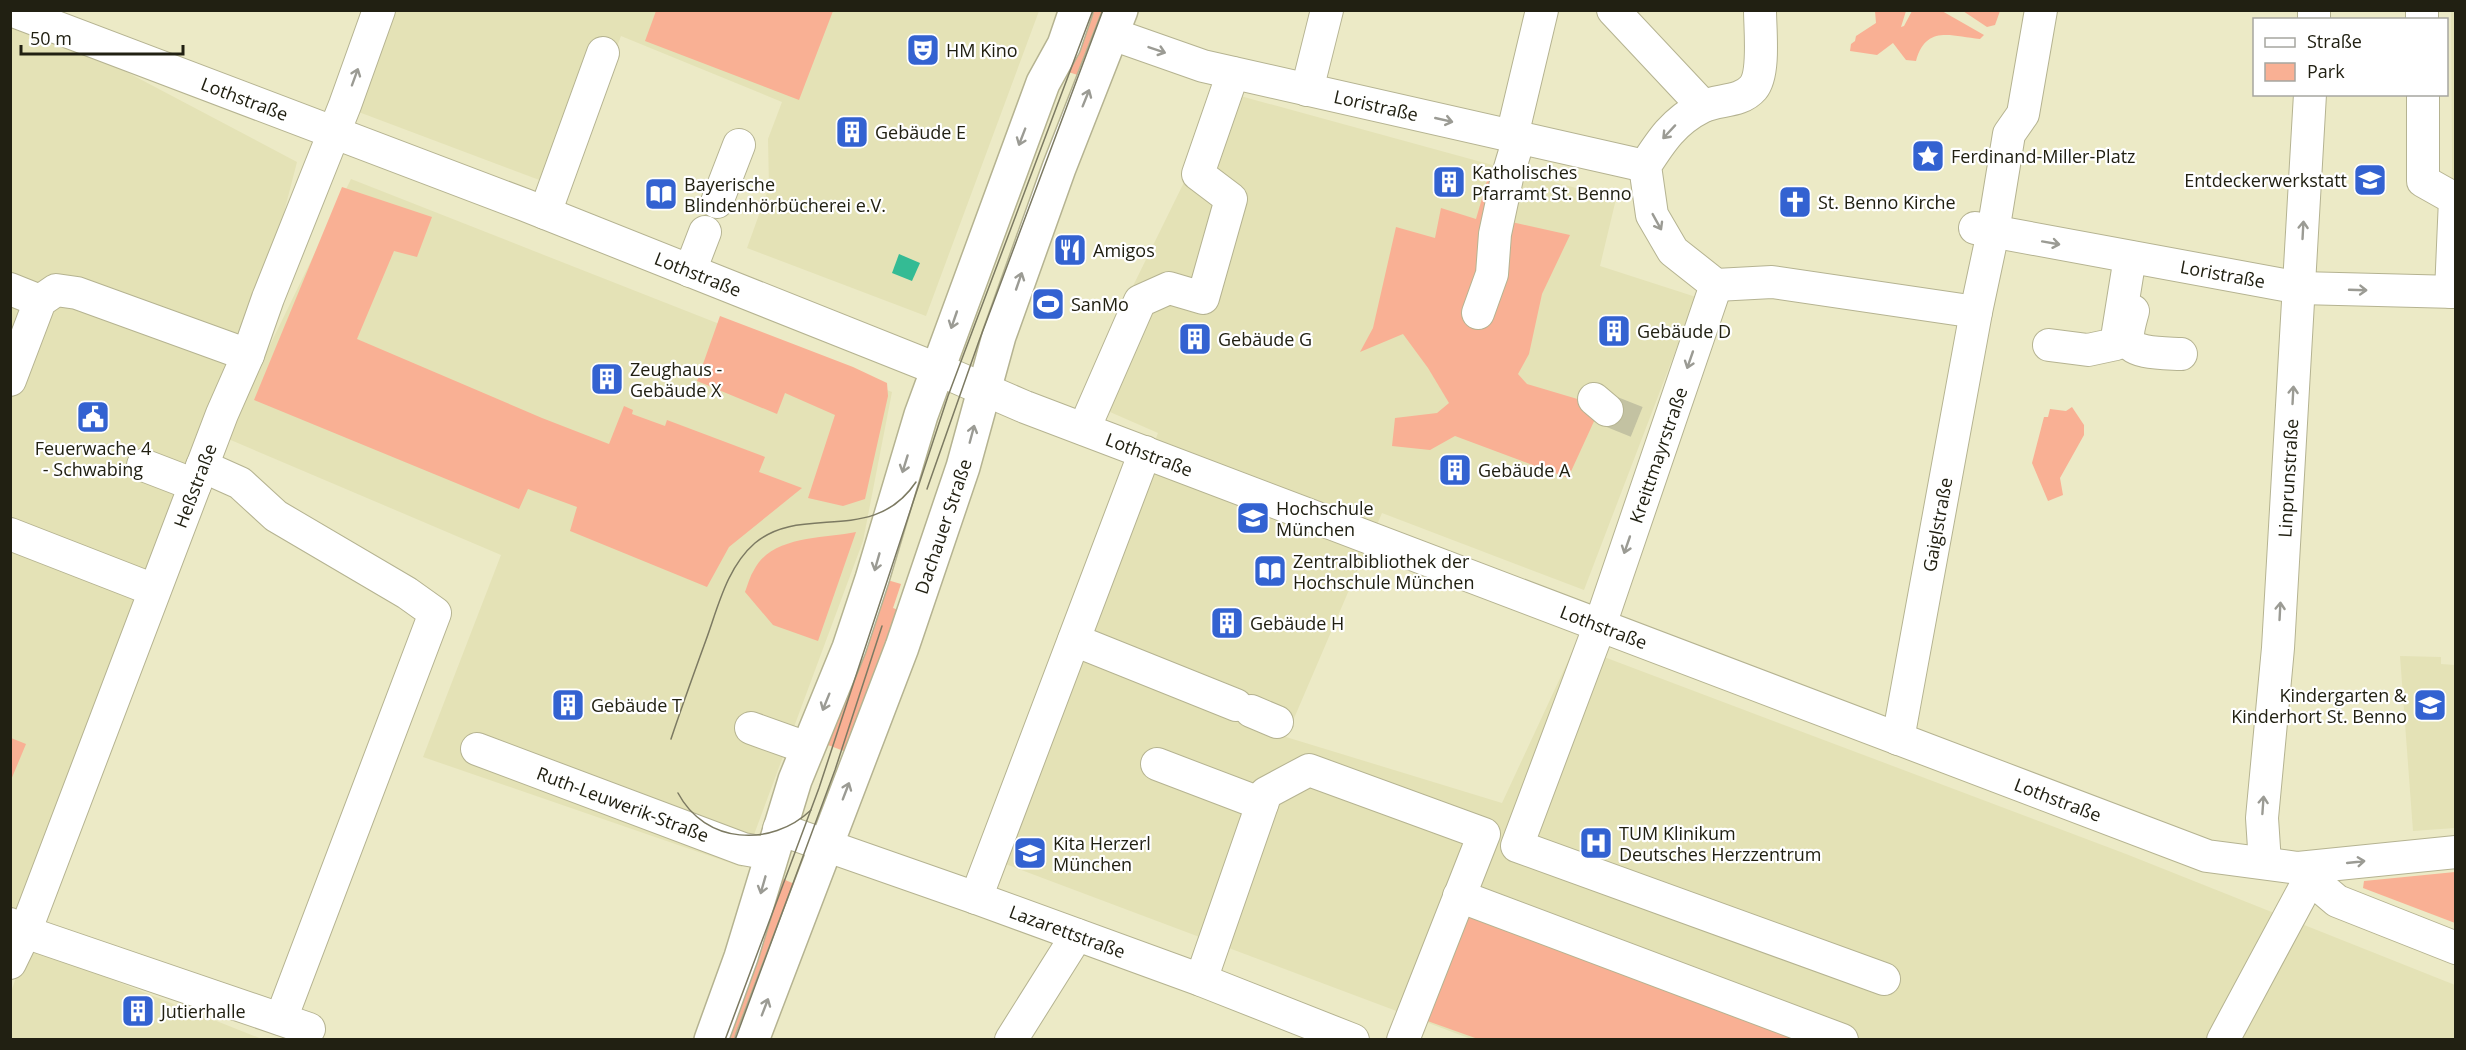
<svg xmlns="http://www.w3.org/2000/svg" width="2466" height="1050" font-family="'Open Sans',sans-serif">
<style>
.built{fill:#e4e2b6}
.green{fill:#f9b094}
.water{fill:#34bb94}
.lines{fill:none;stroke-linecap:round;stroke-linejoin:round}
.minor-tunnel{stroke:#c3c2a2;stroke-width:32;stroke-dasharray:32 16;stroke-linecap:butt}
.minor-casing{stroke:#b5b391;stroke-width:34}
.major-casing{stroke:#b5b391;stroke-width:36}
.minor{stroke:#fff;stroke-width:32}
.major{stroke:#fff;stroke-width:33}
.tram{stroke:#7c7a62;stroke-width:1.5}
.oneway{stroke:#9b9b94}
.labels{text-anchor:middle;dominant-baseline:central;stroke-width:4.5;stroke-linejoin:round;paint-order:stroke}
.poi-label{font-size:18px;fill:#212012;stroke:#fff;text-anchor:start}
.street-label{font-size:18px;fill:#212012;stroke:#fff}
</style>
<rect width="100%" height="100%" fill="#eceac6"/>
<g class="built">
<polygon points="2455,10 2456,266 2449,266 2452,168 2451,11"/>
<polygon points="11,11 297,162 227,433 351,179 892,392 863,541 742,867 423,757 501,555 226,438 11,950"/>
<polygon points="388,11 1039,11 926,316 747,248 769,187 768,139 782,102 621,36 566,181 558,187 356,111"/>
<polygon points="1215,89 1616,199 1600,266 1696,297 1584,590 1382,513 1286,737 1502,803 1575,646 2126,854 2455,985 2455,1039 1471,1039 995,860 1158,433 1094,405 1133,286 1194,162"/>
<polygon points="2400,656 2441,657 2441,664 2455,665 2455,828 2413,831"/>
<polygon points="27,946 262,1039 11,1040 11,992"/>
</g>
<g class="green">
<polygon points="656,11 656,10 833,11 799,100 645,41"/>
<polygon points="1087,11 1109,11 1084,77 1062,70"/>
<path d="M1875 11H1906L1901 27 1904 26 1912 11H1942L1984 35 1980 39C1950 36 1926 25 1916 61L1906 60 1893 43 1877 55 1850 51 1851 44 1855 41 1856 36 1876 23Z"/>
<polygon points="1963,11 2000,11 1995,25 1987,27"/>
<polygon points="1489,174 1517,177 1507,221 1570,235 1542,294 1529,354 1518,374 1527,384 1601,406 1568,478 1455,436 1430,450 1392,446 1395,418 1437,413 1449,403 1428,368 1403,334 1360,352 1373,328 1396,227 1435,238 1441,208 1476,219"/>
<polygon points="342,187 432,217 417,257 394,251 357,339 542,418 609,444 624,406 633,410 632,414 665,426 667,420 765,457 759,472 802,488 729,547 707,587 570,531 577,507 528,489 519,509 254,400"/>
<polygon points="720,316 853,367 887,383 888,396 865,499 843,506 808,498 835,415 785,393 777,414 697,381"/>
<polygon points="2072,407 2084,425 2084,435 2060,478 2063,495 2048,501 2032,463 2044,417 2048,417 2050,409 2066,411"/>
<path d="M856 532 818 641 773 625 745 592C748 584 750 576 754 570 772 535 823 539 856 532Z"/>
<polygon points="884,579 901,584 893,608 904,612 849,753 828,745"/>
<polygon points="11,738 26,744 11,780"/>
<polygon points="2455,872 2455,923 2363,888 2364,881"/>
<polygon points="783,879 799,886 742,1039 722,1040 773,892 778,893"/>
<polygon points="1459,905 1814,1039 1478,1039 1419,1018"/>
</g>
<polygon class="water" points="899,254 920,263 912,281 892,273"/>
<g class="lines">
<polyline class="minor-tunnel" points="1607,410 1647,426"/>
<g class="minor-casing">
<g id="minor">
<path id="s1" d="M11 10 525 205 937 369 1025 407 2207 856 2298 868 2456 852"/>
<polyline points="1613,10 1703,106"/>
<path d="M1760 10C1760 29 1765 74 1753 88 1740 103 1718 99 1702 107 1674 121 1661 141 1645 166L1652 215 1673 251 1716 285 1772 282 1976 312"/>
<polyline points="2422,10 2422,20"/>
<polyline points="2314,20 2314,10"/>
<path id="s2" d="M1112 34 1203 66 1645 166"/>
<polyline points="1307,90 1327,10"/>
<polyline points="2423,94 2423,181 2455,199 2451,292"/>
<polyline points="1512,136 1542,10"/>
<polyline points="717,202 739,145"/>
<polyline points="545,213 603,53"/>
<path id="s3" d="M1975 228 2300 288 2456 292"/>
<polyline points="690,271 705,232"/>
<polyline points="1716,285 1600,625 1517,846 1884,979"/>
<polyline points="10,289 40,301"/>
<path d="M2133 311C2131 319 2127 331 2128 339 2131 355 2168 353 2181 354"/>
<polyline points="1478,313 1492,274 1495,234 1507,178 1519,138"/>
<polyline points="2049,345 2088,350 2116,344 2130,257"/>
<polyline points="10,380 40,301 56,290 77,293 248,355"/>
<polyline points="1594,399 1607,410"/>
<polyline points="1084,429 1140,301 1169,288 1203,298 1231,199 1198,174 1233,73"/>
<polyline points="143,465 195,485"/>
<polyline points="202,466 240,483 276,516 407,593 435,613 281,1019"/>
<polyline points="10,534 154,590"/>
<polyline points="1074,640 1236,705"/>
<polyline points="1251,711 1277,722"/>
<polyline points="751,728 807,748"/>
<path id="s4" d="M1898 739 1976 312 1993 232 2009 134 2023 114 2041 10"/>
<path id="s5" d="M477 749 743 849 771 854"/>
<polyline points="1157,764 1262,804"/>
<path id="s6" d="M779 829 976 898 1201 980 1353 1040"/>
<path id="s7" d="M2265 863 2262 818 2278 648 2310 94"/>
<polyline points="2298,868 2337,901 2456,948"/>
<polyline points="1459,896 1842,1040"/>
<polyline points="976,898 1145,452"/>
<polyline points="10,924 25,932 309,1029"/>
<path id="s8" d="M10 963 25 932 222 414 248 355 268 298 345 105 379 10"/>
<polyline points="1201,980 1266,793 1309,770 1484,834 1403,1040"/>
<polyline points="1011,1040 1077,935"/>
<polyline points="2223,1040 2309,880"/>
</g>
</g>
<g class="major-casing">
<g id="major">
<polyline points="711,1040 741,957 795,780 849,648 872,579 921,415 1043,83 1064,45 1076,10"/>
<path id="s9" d="M752 1040 902 647 963 467 999 336 1059 168 1121 10"/>
</g>
</g>
<use href="#minor" class="minor"/>
<use href="#major" class="major"/>
<g class="tram">
<polyline points="927,489 979,341 1103,10"/>
<path d="M671 739C682 706 694 673 706 640 718 607 727 567 755 543 803 503 873 546 916 482"/>
<path d="M678 793C705 844 771 848 811 810"/>
<polyline points="725,1040 819,788 948,396 1093,10"/>
<polyline points="735,1040 835,770 882,626"/>
</g>
</g>
<defs><path id="oneway-shaft" d="M-6 0H5M1.5-3L5.5 0L1.5 3" fill="none" stroke-width="1.6" stroke-linecap="round" stroke-linejoin="round" transform="scale(1.5)"/></defs>
<g class="oneway">
<use href="#oneway-shaft" transform="translate(1157 50) rotate(19)"/>
<use href="#oneway-shaft" transform="translate(355 77) rotate(-70)"/>
<use href="#oneway-shaft" transform="translate(1086 98) rotate(-68)"/>
<use href="#oneway-shaft" transform="translate(1444 120) rotate(13)"/>
<use href="#oneway-shaft" transform="translate(1669 132) rotate(133)"/>
<use href="#oneway-shaft" transform="translate(1022 137) rotate(111)"/>
<use href="#oneway-shaft" transform="translate(1657 222) rotate(61)"/>
<use href="#oneway-shaft" transform="translate(2303 230) rotate(-87)"/>
<use href="#oneway-shaft" transform="translate(2051 243) rotate(10)"/>
<use href="#oneway-shaft" transform="translate(1019 281) rotate(-71)"/>
<use href="#oneway-shaft" transform="translate(2358 290) rotate(2)"/>
<use href="#oneway-shaft" transform="translate(954 320) rotate(109)"/>
<use href="#oneway-shaft" transform="translate(1690 360) rotate(109)"/>
<use href="#oneway-shaft" transform="translate(2293 395) rotate(-87)"/>
<use href="#oneway-shaft" transform="translate(972 434) rotate(-75)"/>
<use href="#oneway-shaft" transform="translate(905 464) rotate(107)"/>
<use href="#oneway-shaft" transform="translate(1627 545) rotate(109)"/>
<use href="#oneway-shaft" transform="translate(877 562) rotate(106)"/>
<use href="#oneway-shaft" transform="translate(2280 611) rotate(-87)"/>
<use href="#oneway-shaft" transform="translate(826 702) rotate(112)"/>
<use href="#oneway-shaft" transform="translate(846 791) rotate(-69)"/>
<use href="#oneway-shaft" transform="translate(2263 805) rotate(-86)"/>
<use href="#oneway-shaft" transform="translate(2356 862) rotate(-6)"/>
<use href="#oneway-shaft" transform="translate(763 885) rotate(106)"/>
<use href="#oneway-shaft" transform="translate(765 1007) rotate(-69)"/>
</g>
<defs>
<g id="theatre-square" transform="scale(1.725)"><rect x="-9" y="-9" width="18" height="18" rx="4" fill="#3362d1" stroke="#fff"/><path d="M-5-5.5Q0-4 5-5.5V0Q5 5 0 6Q-5 5-5 0ZM-3.3-2.5H-1v1.5H-3.3ZM1-2.5H3.3v1.5H1ZM-2.8 1Q0 5.5 2.8 1Z" fill="#fff"/></g>
<g id="building-square" transform="scale(1.725)"><rect x="-9" y="-9" width="18" height="18" rx="4" fill="#3362d1" stroke="#fff"/><path d="M-4-6H4V6H1V3H-1V6H-4ZM-2.5-4.3h1.7v1.8h-1.7ZM.8-4.3h1.7v1.8H.8ZM-2.5-1h1.7V.8h-1.7ZM.8-1h1.7V.8H.8Z" fill="#fff"/></g>
<g id="sight-square" transform="scale(1.725)"><rect x="-9" y="-9" width="18" height="18" rx="4" fill="#3362d1" stroke="#fff"/><path d="M0-6L1.8-2.2L6-1.7L2.9 1.2L3.7 5.4L0 3.3L-3.7 5.4L-2.9 1.2L-6-1.7L-1.8-2.2Z" fill="#fff"/></g>
<g id="school-square" transform="scale(1.725)"><rect x="-9" y="-9" width="18" height="18" rx="4" fill="#3362d1" stroke="#fff"/><path d="M0-5L7-2L0 1L-7-2ZM-4 1L0 2.5L4 1V4Q0 6-4 4Z" fill="#fff"/></g>
<g id="library-square" transform="scale(1.725)"><rect x="-9" y="-9" width="18" height="18" rx="4" fill="#3362d1" stroke="#fff"/><path d="M-6-4Q-3-5.5-.7-3.5V5Q-3 3-6 4ZM6-4Q3-5.5 .7-3.5V5Q3 3 6 4Z" fill="#fff"/></g>
<g id="church-square" transform="scale(1.725)"><rect x="-9" y="-9" width="18" height="18" rx="4" fill="#3362d1" stroke="#fff"/><path d="M-1.2-6h2.4v3.5h3.3v2.4h-3.3V6h-2.4V-.1h-3.3v-2.4h3.3Z" fill="#fff"/></g>
<g id="restaurant-square" transform="scale(1.725)"><rect x="-9" y="-9" width="18" height="18" rx="4" fill="#3362d1" stroke="#fff"/><path d="M-5-6h1v4h1v-4h1v4h1v-4h1v5L-1.5 .5V6h-2V.5L-5-1ZM5-6V6H3V1.5H1.5Q1.5-4 5-6Z" fill="#fff"/></g>
<g id="stadium-square" transform="scale(1.725)"><rect x="-9" y="-9" width="18" height="18" rx="4" fill="#3362d1" stroke="#fff"/><path d="M0-5a6.5 5 0 1 0 0 10a6.5 5 0 1 0 0-10ZM-3.5-1.8h7v3.6h-7Z" fill="#fff"/></g>
<g id="civic-square" transform="scale(1.725)"><rect x="-9" y="-9" width="18" height="18" rx="4" fill="#3362d1" stroke="#fff"/><path d="M-.6-6.5H3V-4.5H.6V-3L4-1V1h2V6H-6V1h2V-1L-.6-3ZM-1.2 2.5V6h2.4V2.5Z" fill="#fff"/></g>
<g id="university-square" transform="scale(1.725)"><rect x="-9" y="-9" width="18" height="18" rx="4" fill="#3362d1" stroke="#fff"/><path d="M0-5L7-2L0 1L-7-2ZM-4 1L0 2.5L4 1V4Q0 6-4 4Z" fill="#fff"/></g>
<g id="hospital-square" transform="scale(1.725)"><rect x="-9" y="-9" width="18" height="18" rx="4" fill="#3362d1" stroke="#fff"/><path d="M-5-5h3v3.5h4V-5h3V5h-3V1.5h-4V5h-3Z" fill="#fff"/></g>
</defs>
<g fill-rule="evenodd">
<use href="#theatre-square" x="923" y="50"/>
<use href="#building-square" x="852" y="132"/>
<use href="#sight-square" x="1928" y="156"/>
<use href="#school-square" x="2370" y="180"/>
<use href="#building-square" x="1449" y="182"/>
<use href="#library-square" x="661" y="194"/>
<use href="#church-square" x="1795" y="202"/>
<use href="#restaurant-square" x="1070" y="250"/>
<use href="#stadium-square" x="1048" y="304"/>
<use href="#building-square" x="1614" y="331"/>
<use href="#building-square" x="1195" y="339"/>
<use href="#building-square" x="607" y="379"/>
<use href="#civic-square" x="93" y="417"/>
<use href="#building-square" x="1455" y="470"/>
<use href="#university-square" x="1253" y="518"/>
<use href="#library-square" x="1270" y="571"/>
<use href="#building-square" x="1227" y="623"/>
<use href="#building-square" x="568" y="705"/>
<use href="#school-square" x="2430" y="705"/>
<use href="#hospital-square" x="1596" y="843"/>
<use href="#school-square" x="1030" y="853"/>
<use href="#building-square" x="138" y="1011"/>
</g>
<g class="labels">
<g class="poi-label">
<text x="946" y="50">HM Kino</text>
<text x="875" y="132">Gebäude E</text>
<text x="1951" y="156">Ferdinand-Miller-Platz</text>
<text x="1472" y="172">Katholisches<tspan x="1472" dy="21">Pfarramt St. Benno</tspan></text>
<text x="2347" y="180" text-anchor="end">Entdeckerwerkstatt</text>
<text x="684" y="184">Bayerische<tspan x="684" dy="21">Blindenhörbücherei e.V.</tspan></text>
<text x="1818" y="202">St. Benno Kirche</text>
<text x="1093" y="250">Amigos</text>
<text x="1071" y="304">SanMo</text>
<text x="1637" y="331">Gebäude D</text>
<text x="1218" y="339">Gebäude G</text>
<text x="630" y="369">Zeughaus -<tspan x="630" dy="21">Gebäude X</tspan></text>
<text x="93" y="448" text-anchor="middle">Feuerwache 4<tspan x="93" dy="21">- Schwabing</tspan></text>
<text x="1478" y="470">Gebäude A</text>
<text x="1276" y="508">Hochschule<tspan x="1276" dy="21">München</tspan></text>
<text x="1293" y="561">Zentralbibliothek der<tspan x="1293" dy="21">Hochschule München</tspan></text>
<text x="1250" y="623">Gebäude H</text>
<text x="2407" y="695" text-anchor="end">Kindergarten &amp;<tspan x="2407" dy="21">Kinderhort St. Benno</tspan></text>
<text x="591" y="705">Gebäude T</text>
<text x="1619" y="833">TUM Klinikum<tspan x="1619" dy="21">Deutsches Herzzentrum</tspan></text>
<text x="1053" y="843">Kita Herzerl<tspan x="1053" dy="21">München</tspan></text>
<text x="161" y="1011">Jutierhalle</text>
</g>
<g class="street-label">
<text stroke="none"><textPath href="#s1" startOffset="250">Lothstraße</textPath></text>
<text stroke="none"><textPath href="#s2" startOffset="274">Loristraße</textPath></text>
<text stroke="none"><textPath href="#s1" startOffset="736">Lothstraße</textPath></text>
<text stroke="none"><textPath href="#s3" startOffset="252">Loristraße</textPath></text>
<text stroke="none"><textPath href="#s1" startOffset="1222">Lothstraße</textPath></text>
<text transform="translate(1658 455) rotate(-71)">Kreittmayrstraße</text>
<text stroke="none"><textPath href="#s7" startOffset="386">Linprunstraße</textPath></text>
<text stroke="none"><textPath href="#s8" startOffset="512">Heßstraße</textPath></text>
<text stroke="none"><textPath href="#s4" startOffset="218">Gaiglstraße</textPath></text>
<text stroke="none"><textPath href="#s9" startOffset="548">Dachauer Straße</textPath></text>
<text stroke="none"><textPath href="#s1" startOffset="1708">Lothstraße</textPath></text>
<text stroke="none"><textPath href="#s1" startOffset="2194">Lothstraße</textPath></text>
<text stroke="none"><textPath href="#s5" startOffset="156">Ruth-Leuwerik-Straße</textPath></text>
<text stroke="none"><textPath href="#s6" startOffset="306">Lazarettstraße</textPath></text>
</g>
</g>
<rect width="2466" height="1050" fill="none" stroke="#212012" stroke-width="24"/>
<rect x="2253" y="18" width="195" height="78" fill="#ffffff" stroke="#a6a6a0" stroke-width="1.5"/>
<rect x="2265" y="38" width="30" height="9" fill="#ffffff" stroke="#a6a6a0" stroke-width="1.5"/>
<text x="2307" y="48" font-size="18" fill="#212012">Straße</text>
<rect x="2265" y="63" width="30" height="18" fill="#f9b094" stroke="#a6a6a0" stroke-width="1.5"/>
<text x="2307" y="78" font-size="18" fill="#212012">Park</text>
<path d="M21 45v9h162v-9" fill="none" stroke="#212012" stroke-width="3"/>
<text x="30" y="45" font-size="18" fill="#212012" stroke="#ffffff" stroke-width="4.5" paint-order="stroke">50 m</text>
</svg>
